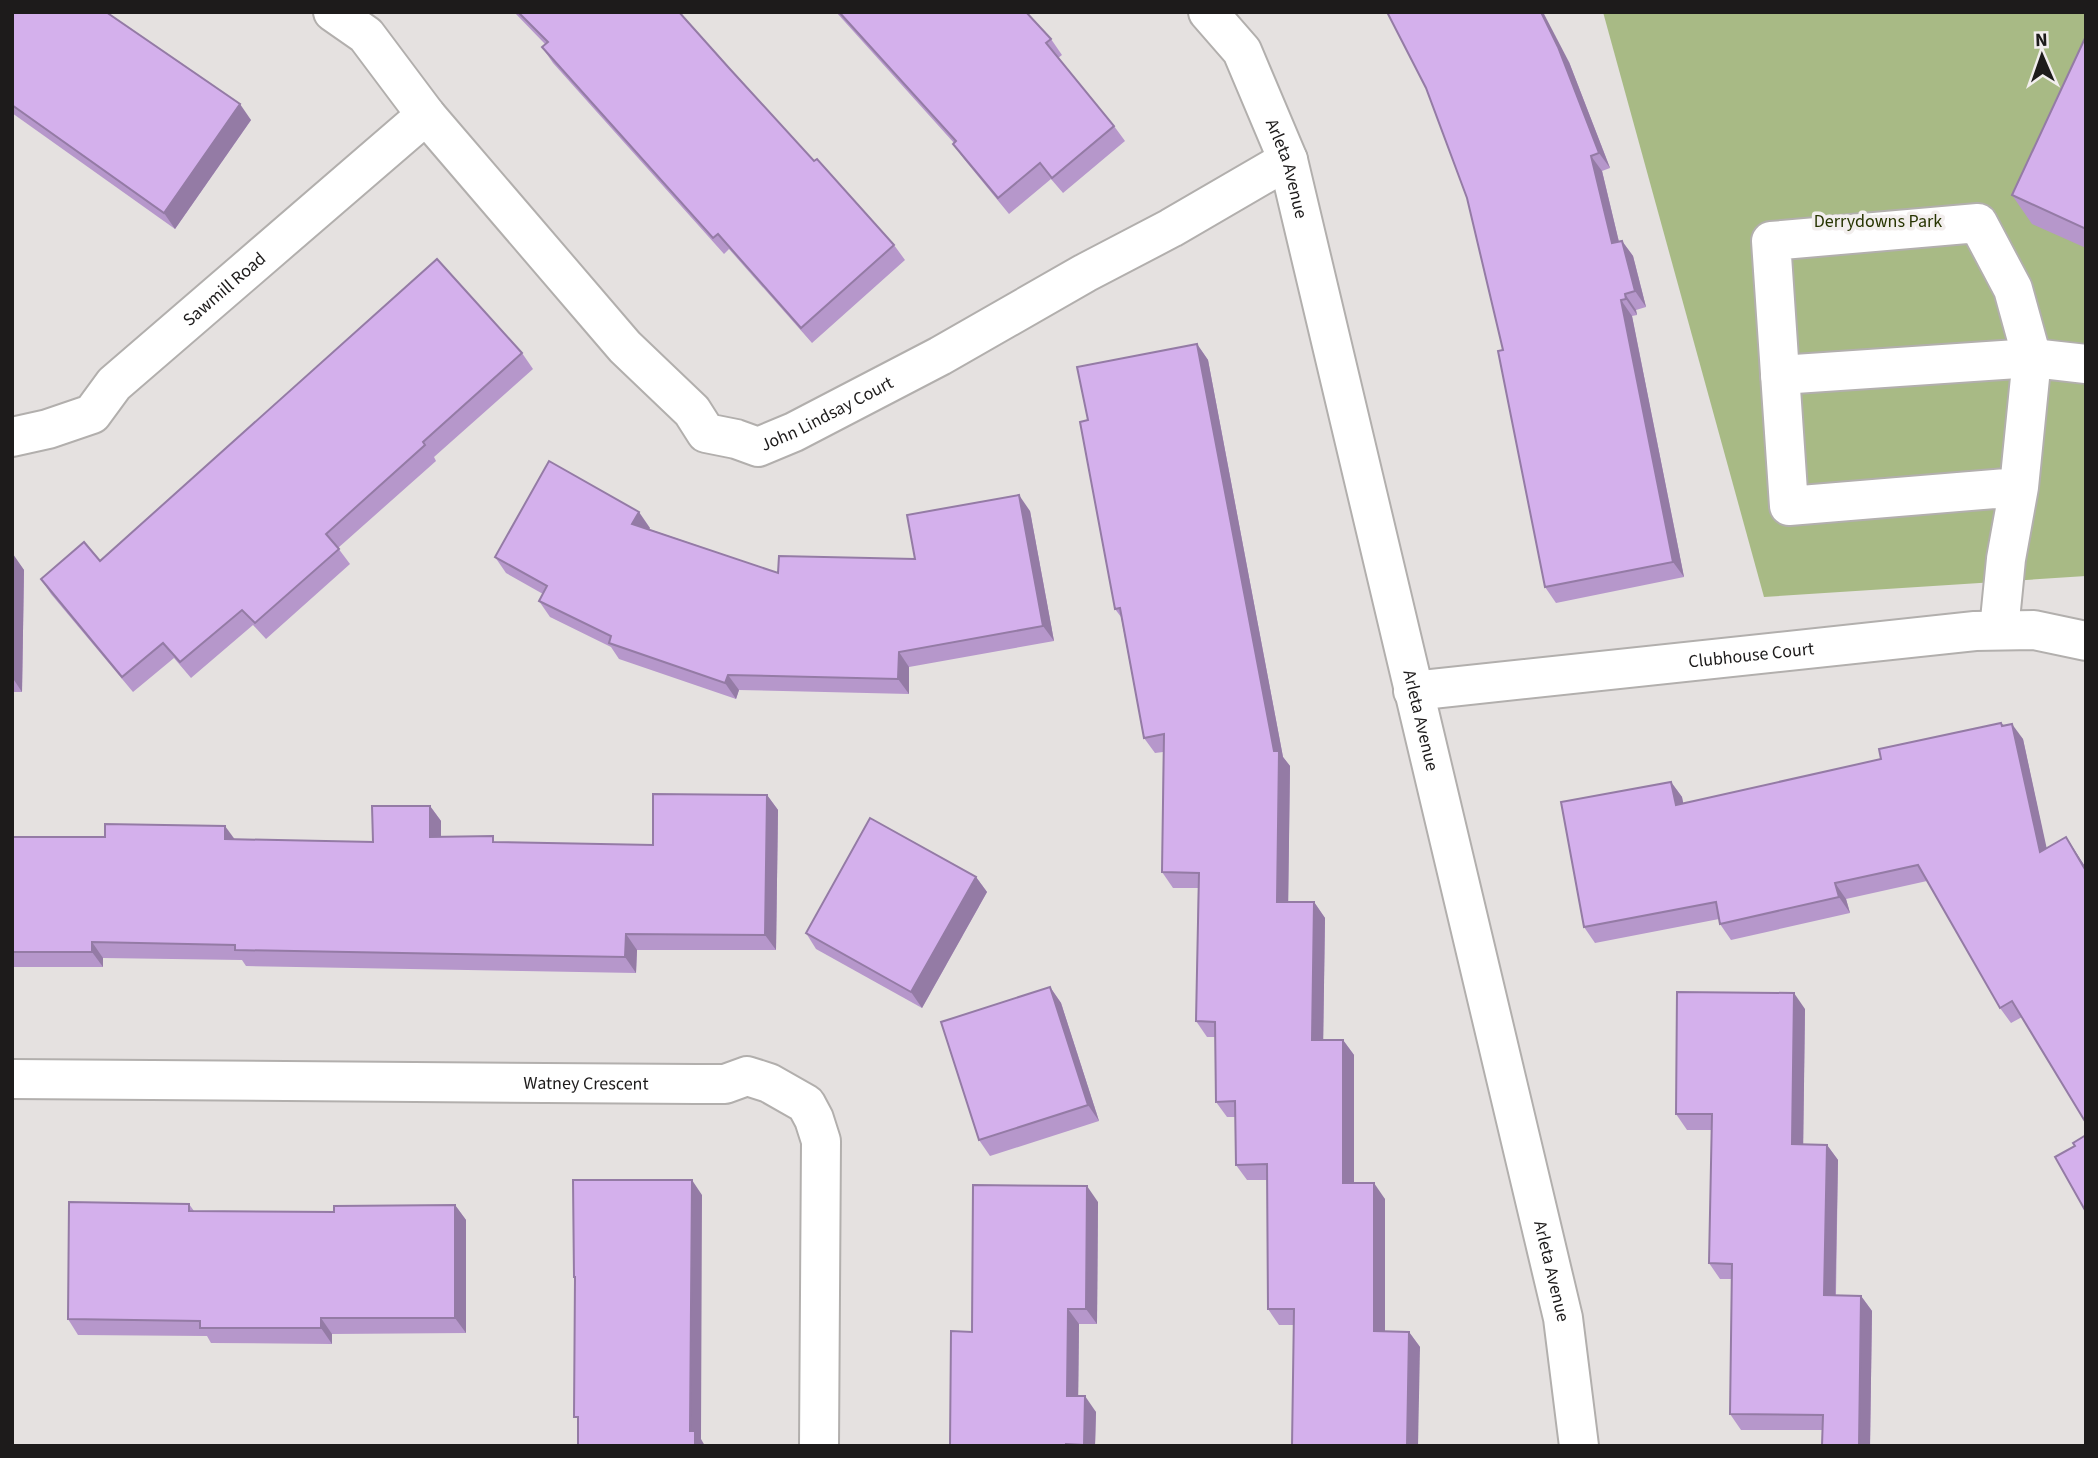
<svg xmlns="http://www.w3.org/2000/svg" width="2098" height="1458" font-family="'Source Sans 3',sans-serif">
<style>
.green{fill:#a8ba85}
.lines{fill:none;stroke-linecap:round;stroke-linejoin:round}
.minor-casing{stroke:#b2afad;stroke-width:42}
.minor{stroke:#fff;stroke-width:38}
.wall{fill:#b697cb}
.shaded-wall{fill:#947ba5}
.building{fill:#d4b0ec;stroke:#947ba5;stroke-width:2}
.labels{text-anchor:middle;dominant-baseline:central;stroke-width:7;stroke-linejoin:round;paint-order:stroke}
.street-label{font-size:18px;fill:#1d1b1b;stroke:#f2eeed}
.park-label{font-size:18px;fill:#283502;stroke:#f2eeed}
</style>
<rect width="100%" height="100%" fill="#e5e1e0"/>
<polygon class="green" points="1603,12 2086,12 2086,576 1764,597"/>
<g class="lines">
<g class="minor-casing">
<g id="minor">
<path id="s1" d="M333 12 366 35 426 115 625 347 692 411 706 433 736 439 758 447 794 432 940 356 1085 273 1171 228 1288 160"/>
<path id="s2" d="M1208 12 1242 51 1288 160 1563 1318 1579 1446"/>
<polyline points="1780,375 2032,358 2086,364"/>
<path id="s3" d="M12 437 48 429 92 414 114 384 426 115"/>
<polyline points="1999,630 2006,559 2019,487 2032,358 2013,289 1978,223 1771,241 1789,506 2019,487"/>
<path id="s4" d="M1413 691 1975 631 2034 630 2086 641"/>
<path id="s5" d="M12 1079 696 1084H725L747 1076 769 1083 806 1104 814 1119 821 1141 819 1446"/>
</g>
</g>
<use href="#minor" class="minor"/>
</g>
<g class="wall">
<polygon points="12,12 251,120 175,229 12,113"/>
<polygon points="514,12 679,12 729,68 814,161 894,245 905,260 812,343 729,249 724,254 553,63 542,47 545,44"/>
<polygon points="836,12 1026,12 1051,39 1062,55 1058,58 1114,126 1125,141 1063,193 1051,179 1009,214 964,159 953,144 954,143"/>
<polygon points="2086,36 2086,248 2032,224 2012,195"/>
<polygon points="1569,62 1610,168 1602,171 1619,242 1622,241 1633,256 1646,307 1636,310 1637,315 1632,316 1684,577 1556,603 1545,587 1503,350 1467,198 1426,88"/>
<polygon points="1197,344 1208,360 1283,757 1290,766 1288,902 1314,902 1325,918 1323,1040 1343,1040 1354,1055 1354,1183 1385,1199 1385,1331 1409,1332 1420,1347 1294,1325 1279,1325 1268,1309 1267,1180 1247,1180 1236,1165 1235,1117 1227,1117 1216,1102 1215,1037 1207,1037 1196,1021 1198,888 1173,888 1162,872 1163,752 1155,753 1144,738 1121,617 1115,609 1088,420"/>
<polygon points="522,353 533,369 434,457 436,461 338,548 350,564 266,639 253,625 191,678 174,658 133,692 51,594 41,579 100,561"/>
<polygon points="1030,511 1054,641 909,667 909,694 739,690 736,699 619,659 611,647 550,617 539,601 543,594 506,573 495,557 650,528 649,529 778,573 915,559"/>
<polygon points="12,554 24,570 22,692 12,692 12,711"/>
<polygon points="2001,723 2023,739 2046,848 2066,837 2086,868 2086,1123 2022,1017 2011,1023 2000,1008 1927,881 1846,899 1850,913 1731,940 1720,924 1719,919 1595,943 1584,927 1671,782 1682,797 1683,804 1881,759"/>
<polygon points="767,795 778,810 776,950 637,950 636,973 246,966 242,960 103,958 103,967 12,967 12,837 373,842 430,806 441,821 441,837 497,842 653,845"/>
<polygon points="976,877 987,892 922,1008 816,949 806,933"/>
<polygon points="1050,987 1061,1003 1099,1121 990,1156 979,1140"/>
<polygon points="1805,1009 1803,1144 1827,1145 1838,1160 1836,1295 1861,1296 1872,1311 1870,1446 1822,1446 1822,1430 1741,1430 1730,1414 1732,1279 1720,1279 1709,1263 1712,1130 1687,1130 1676,1114"/>
<polygon points="1098,1202 1097,1324 1079,1324 1078,1396 1096,1412 1095,1446 950,1446 972,1332"/>
<polygon points="189,1204 194,1211 334,1212 455,1205 466,1220 466,1333 332,1334 332,1344 211,1343 207,1336 78,1335 68,1319"/>
</g>
<g class="shaded-wall">
<polygon points="1541,12 1543,12 1569,62 1610,168 1599,153"/>
<polygon points="240,104 251,120 175,229 164,213"/>
<polygon points="1591,156 1602,171 1623,259 1612,243"/>
<polygon points="1622,241 1633,256 1646,307 1635,291"/>
<polygon points="1625,294 1636,310 1637,315 1626,299"/>
<polygon points="1621,300 1632,316 1684,577 1673,562"/>
<polygon points="1197,344 1208,360 1283,757 1290,766 1288,917 1277,902 1274,751"/>
<polygon points="1019,495 1030,511 1054,641 1043,626"/>
<polygon points="639,512 650,528 643,539 632,524"/>
<polygon points="13,554 24,570 22,692 12,677"/>
<polygon points="899,652 909,667 909,694 898,679"/>
<polygon points="728,675 739,690 736,699 725,683"/>
<polygon points="2012,724 2023,739 2051,868 2040,852"/>
<polygon points="1671,782 1682,797 1687,821 1676,805"/>
<polygon points="767,795 778,810 776,950 765,935"/>
<polygon points="430,806 441,821 441,852 430,837"/>
<polygon points="225,826 236,841 225,839"/>
<polygon points="2066,837 2086,868 2086,871"/>
<polygon points="976,877 987,892 922,1008 911,992"/>
<polygon points="1835,883 1846,899 1850,913 1839,897"/>
<polygon points="1314,902 1325,918 1323,1055 1312,1040"/>
<polygon points="626,934 637,950 636,973 625,957"/>
<polygon points="92,942 103,958 103,967 92,952"/>
<polygon points="1050,987 1061,1003 1099,1121 1088,1105"/>
<polygon points="1794,993 1805,1009 1803,1160 1792,1144"/>
<polygon points="1343,1040 1354,1055 1354,1199 1343,1183"/>
<polygon points="1827,1145 1838,1160 1835,1311 1824,1295"/>
<polygon points="692,1180 702,1195 701,1439 705,1446 695,1446 690,1431"/>
<polygon points="1374,1183 1385,1199 1385,1347 1374,1331"/>
<polygon points="1087,1186 1098,1202 1097,1324 1086,1309"/>
<polygon points="455,1205 466,1220 466,1333 455,1318"/>
<polygon points="1861,1296 1872,1311 1870,1446 1859,1446"/>
<polygon points="1068,1309 1079,1324 1078,1412 1067,1396"/>
<polygon points="321,1318 332,1334 332,1344 321,1328"/>
<polygon points="1409,1332 1420,1347 1418,1446 1407,1446"/>
<polygon points="1085,1396 1096,1412 1095,1446 1085,1446 1084,1445"/>
</g>
<g class="building">
<polygon points="12,12 106,12 240,104 164,213 12,105"/>
<polygon points="518,12 679,12 729,68 814,161 817,159 894,245 801,328 718,234 713,238 542,47 548,42"/>
<polygon points="839,12 1026,12 1051,39 1046,43 1114,126 1052,178 1040,163 998,198 953,144 956,141"/>
<polygon points="1387,12 1541,12 1558,47 1599,153 1591,156 1612,243 1622,241 1635,291 1625,294 1626,299 1621,300 1673,562 1545,587 1498,351 1503,350 1467,198 1426,88"/>
<polygon points="2086,36 2086,229 2012,195"/>
<polygon points="437,259 522,353 423,442 425,445 326,534 339,549 255,623 242,610 180,662 163,643 122,677 41,579 84,542 100,561"/>
<polygon points="1197,344 1274,751 1279,751 1277,902 1314,902 1312,1040 1343,1040 1343,1183 1374,1183 1374,1331 1409,1332 1407,1446 1292,1446 1294,1309 1268,1309 1267,1164 1236,1165 1235,1101 1216,1102 1215,1022 1196,1021 1199,873 1162,872 1164,734 1144,738 1120,608 1115,609 1080,422 1088,420 1077,367"/>
<polygon points="549,461 639,512 632,524 778,573 779,556 915,559 907,515 1019,495 1043,626 899,652 898,679 728,675 725,683 609,643 611,636 539,601 547,586 495,557"/>
<polygon points="12,554 13,554 12,621"/>
<polygon points="2001,723 2002,726 2012,724 2040,852 2066,837 2086,871 2086,1123 2012,1001 2000,1008 1918,865 1835,883 1839,897 1720,924 1716,902 1584,927 1561,802 1671,782 1676,805 1881,759 1879,749"/>
<polygon points="653,794 767,795 765,935 626,934 625,957 235,950 235,945 92,942 92,952 12,952 12,837 105,837 105,824 225,826 225,839 373,842 372,806 430,806 430,837 493,836 493,842 653,845"/>
<polygon points="870,818 976,877 911,992 806,933"/>
<polygon points="1050,987 1088,1105 979,1140 941,1022"/>
<polygon points="1677,992 1794,993 1792,1144 1827,1145 1824,1295 1861,1296 1859,1446 1822,1446 1823,1415 1730,1414 1732,1264 1709,1263 1712,1114 1676,1114"/>
<polygon points="2086,1135 2086,1212 2055,1157 2075,1146 2073,1143"/>
<polygon points="573,1180 692,1180 690,1431 695,1431 695,1446 578,1446 578,1417 574,1417 575,1277 574,1277"/>
<polygon points="973,1185 1087,1186 1086,1309 1068,1309 1067,1396 1085,1396 1084,1445 1066,1444 1066,1446 950,1446 951,1331 972,1332"/>
<polygon points="69,1202 189,1204 189,1211 334,1212 334,1206 455,1205 455,1318 321,1318 321,1328 200,1328 200,1321 68,1319"/>
</g>
<g class="labels">
<g class="street-label">
<text stroke="none"><textPath href="#s2" startOffset="178">Arleta Avenue</textPath></text>
<text stroke="none"><textPath href="#s3" startOffset="266">Sawmill Road</textPath></text>
<text stroke="none"><textPath href="#s1" startOffset="695">John Lindsay Court</textPath></text>
<text stroke="none"><textPath href="#s4" startOffset="340">Clubhouse Court</textPath></text>
<text stroke="none"><textPath href="#s2" startOffset="746">Arleta Avenue</textPath></text>
<text stroke="none"><textPath href="#s5" startOffset="574">Watney Crescent</textPath></text>
<text stroke="none"><textPath href="#s2" startOffset="1312">Arleta Avenue</textPath></text>
</g>
<g class="park-label">
<text x="1878" y="221">Derrydowns Park</text>
</g>
</g>
<rect width="2098" height="1458" fill="none" stroke="#1d1b1b" stroke-width="28"/>
<g transform="translate(2042 56) rotate(358)" stroke="#f2eeed" stroke-width="5" paint-order="stroke">
<path d="M0-5L12 26L0 18L-12 26Z" fill="#1d1b1b"/>
<text y="-10" font-size="19" font-weight="bold" text-anchor="middle" fill="#1d1b1b">N</text>
</g>
</svg>
